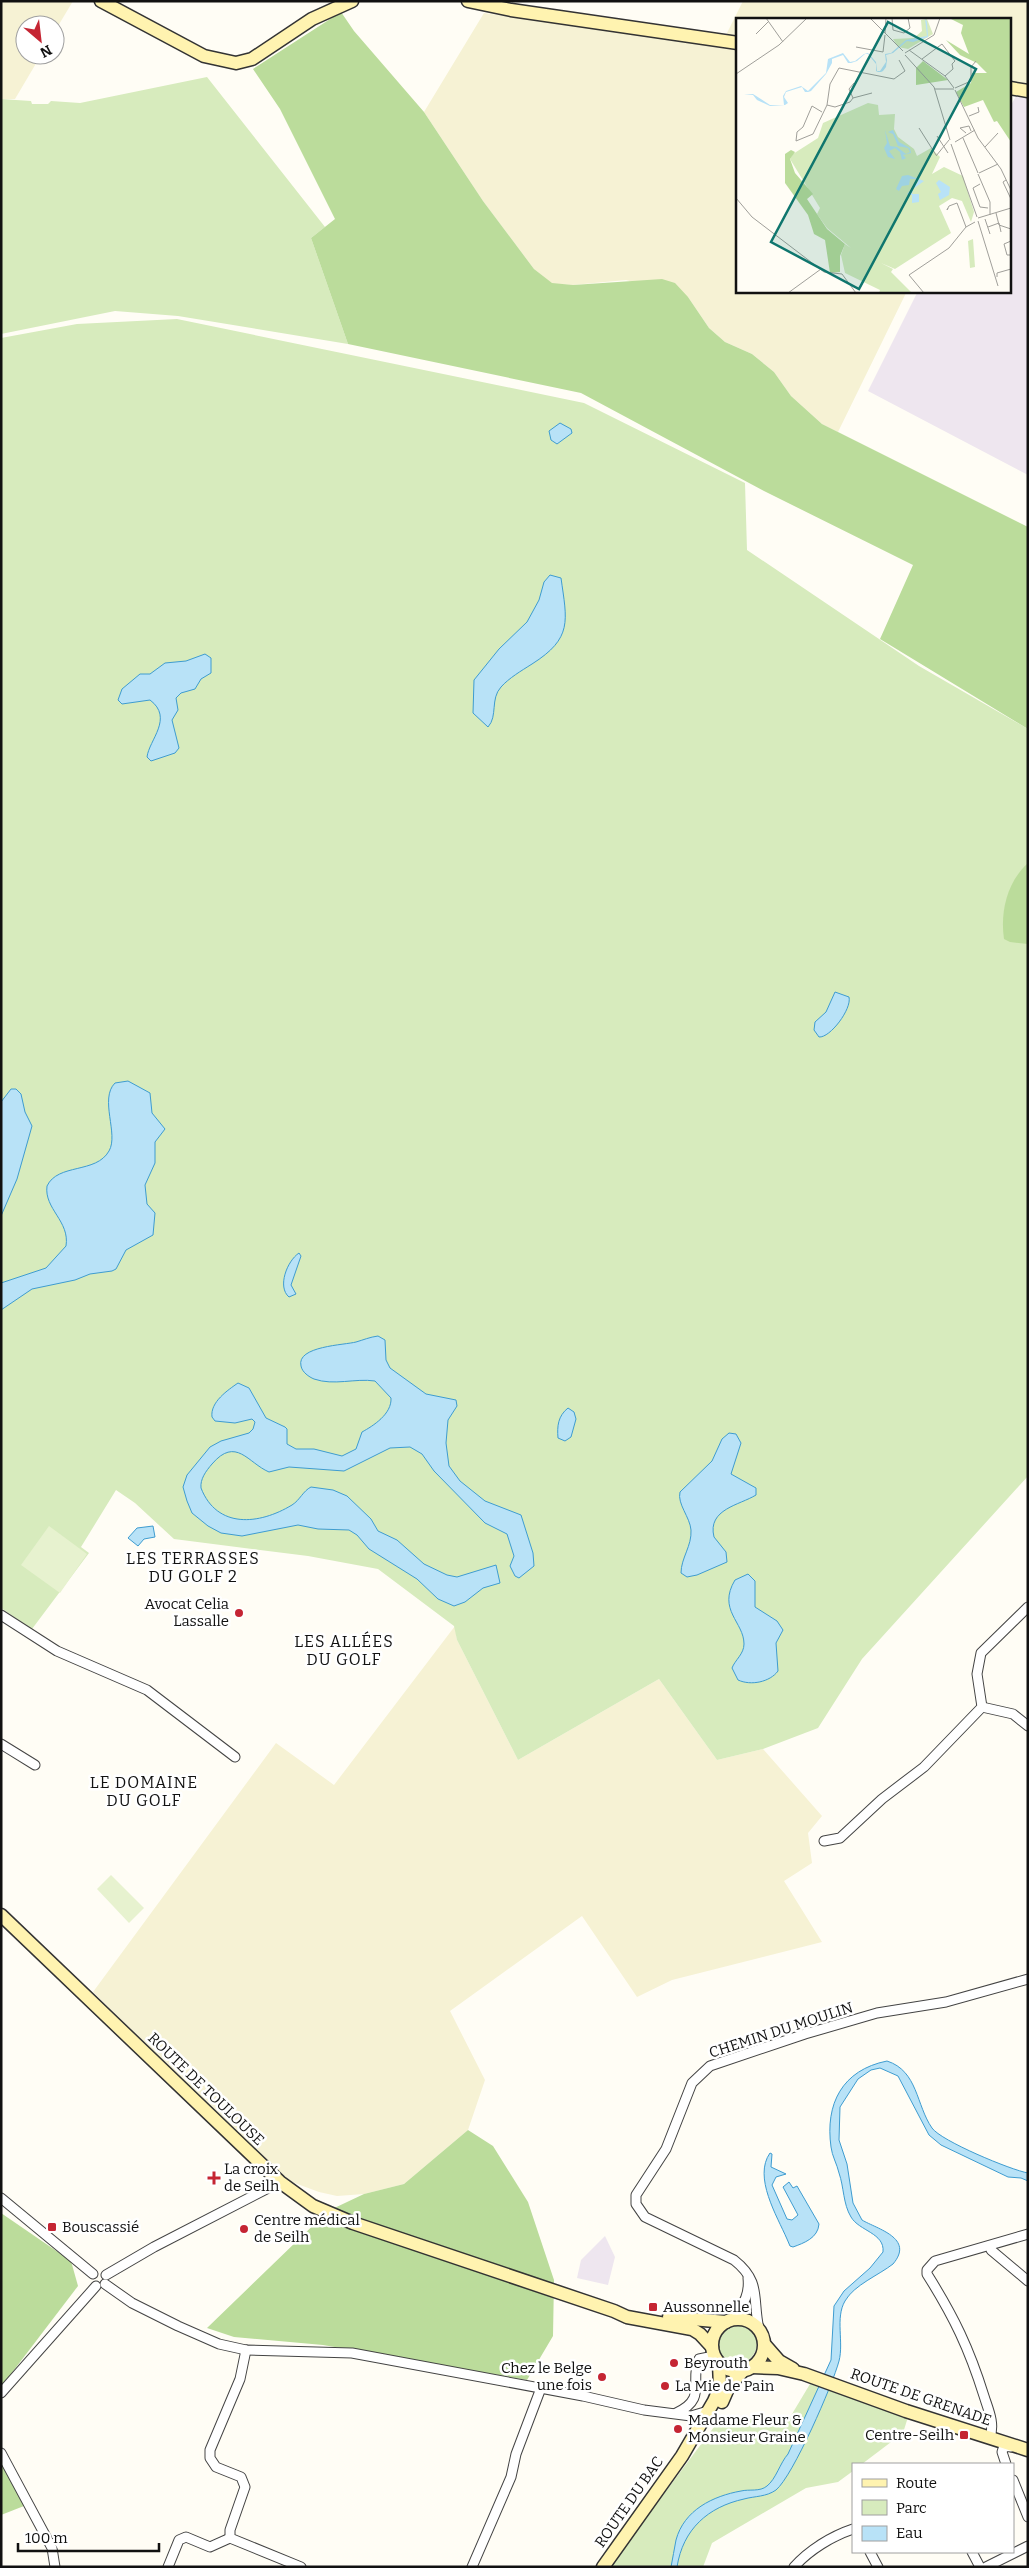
<svg xmlns="http://www.w3.org/2000/svg" width="1029" height="2568" font-family="Bitter,serif">
<style>
.industrial{fill:#eee6ef}
.farmland{fill:#f6f2d4}
.green{fill:#d7ebbd}
.forest{fill:#bbdc9b}
.pitch{fill:#e7f2cf}
.water{fill:#b8e2f7;stroke:#3e9cd0}
.lines{fill:none;stroke-linecap:round;stroke-linejoin:round}
.street-casing{stroke:#444;stroke-width:11}
.secondary-casing{stroke:#333;stroke-width:15}
.street{stroke:#fff;stroke-width:9}
.secondary{stroke:#fff3b0;stroke-width:12}
.poi-dot{fill:#c52533;stroke:#fff;stroke-width:2}
.labels{text-anchor:middle;dominant-baseline:central;stroke-width:5;stroke-linejoin:round;paint-order:stroke}
.poi-label{font-size:15px;fill:#111;stroke:#fff;text-anchor:start}
.street-label{font-size:15px;fill:#111;stroke:#fff}
.neighbourhood-label{font-size:16px;letter-spacing:1px;fill:#111;stroke:#fff}
.inset-road{fill:none;stroke:#a09f9a;stroke-width:1}
.view{fill:#0f766e;fill-opacity:0.15;stroke:#0f766e;stroke-width:2.5}
.inset-edge{fill:none;stroke:#111;stroke-width:2.5}
</style>
<rect width="100%" height="100%" fill="#fffdf5"/>
<g class="industrial">
<polygon points="1016,96 1028,99 1028,475 868,391 918,291 1010,291 1010,107"/>
<polygon points="605,2236 615,2257 608,2285 577,2278 581,2260"/>
</g>
<g class="farmland">
<polygon points="1,1 73,1 55,31 55,25 25,25 25,55 41,55 15,99 1,99"/>
<polygon points="743,1 1028,1 1028,85 1010,82 1010,19 738,19 738,291 907,291 838,432 822,424 791,396 774,372 752,354 725,342 709,328 688,297 626,280 573,285 552,284 534,269 483,201 424,112 484,13 720,47"/>
<polygon points="455,1626 457,1640 518,1760 659,1679 717,1760 763,1749 822,1816 808,1833 812,1863 784,1881 822,1942 672,1980 637,1997 582,1916 450,2011 485,2080 468,2130 404,2184 364,2194 337,2196 319,2192 292,2182 271,2166 93,1992 276,1743 334,1785"/>
</g>
<g class="green">
<polygon points="207,77 325,227 311,238 348,344 178,316 115,311 1,334 1,99 31,101 32,104 48,104 51,101 80,103"/>
<polygon points="177,319 584,403 745,483 747,550 919,666 1028,729 1028,1476 862,1659 818,1728 763,1749 717,1760 659,1679 518,1760 457,1640 454,1626 378,1569 308,1556 174,1539 135,1503 116,1490 81,1547 89,1553 32,1629 1,1608 1,338 77,324"/>
<path d="M736 2325C762 2328 764 2355 740 2365L738 2358 730 2356 724 2360C713 2346 718 2330 736 2325Z"/>
<polygon points="810,2384 908,2417 903,2433 862,2464 853,2464 853,2471 838,2482 806,2488 712,2543 703,2567 609,2567 720,2419 789,2419"/>
</g>
<g class="forest">
<polygon points="341,12 354,31 424,112 483,201 534,269 552,283 573,285 662,279 675,283 688,297 709,328 725,342 752,354 774,372 791,396 822,424 1028,527 1028,729 880,639 913,565 764,491 581,393 348,344 311,238 335,219 280,109 253,69"/>
<path d="M1028 863V944L1010 942 1004 939C1000 912 1007 882 1028 863Z"/>
<polygon points="468,2130 493,2146 528,2202 554,2280 553,2336 527,2380 323,2345 234,2337 207,2328 328,2211 364,2194 404,2184"/>
<polygon points="1,2213 71,2261 78,2286 1,2387"/>
<polygon points="1,2463 24,2506 1,2515"/>
</g>
<g class="pitch">
<polygon points="49,1526 87,1554 60,1593 21,1565"/>
<polygon points="111,1875 144,1908 129,1923 97,1889"/>
</g>
<g class="water">
<polygon points="560,423 571,429 572,433 557,444 551,440 549,431"/>
<path d="M550 575 561 578C567 621 573 638 532 664 521 671 509 678 501 687 490 699 498 716 488 727L473 713 474 680 499 649 527 622 539 600 544 582Z"/>
<path d="M205 654 211 658V673L201 679 195 689 181 693 176 698 178 710 172 720 179 748 175 753 151 761 147 757C149 740 174 718 150 700L122 704 118 700 122 689 140 674H150L165 663 186 661Z"/>
<path d="M835 992 849 997C852 1009 830 1038 819 1037L814 1030 815 1022 826 1012Z"/>
<path d="M128 1081 150 1093 152 1113 165 1129 155 1142V1163L145 1185 147 1204 155 1213 153 1235 126 1250 116 1269 112 1271 90 1274 75 1280 32 1289 1 1310V1283L46 1268 66 1246C70 1221 44 1209 47 1186 58 1163 96 1174 109 1151 119 1134 99 1099 115 1083Z"/>
<polygon points="11,1089 16,1089 21,1094 25,1112 32,1126 17,1179 1,1216 1,1102"/>
<path d="M299 1253 301 1256 291 1285 296 1294 289 1297C277 1287 287 1261 299 1253Z"/>
<path d="M378 1336 385 1340 386 1360 390 1368 426 1394 456 1400 457 1406 448 1420 446 1443 449 1466 460 1481 485 1501 521 1515 533 1553 534 1566 519 1578 515 1576 510 1566 514 1556 507 1534 485 1523 434 1471 422 1454 410 1447 390 1448 344 1471 289 1467 269 1472C248 1463 236 1436 212 1464 206 1471 200 1479 201 1488 217 1529 259 1525 292 1505 300 1500 303 1491 311 1487L333 1490 347 1496 371 1519 378 1531 397 1540 424 1564 447 1575 457 1577 496 1565 500 1583 483 1588 465 1602 454 1606 438 1599 417 1579 369 1549 357 1535 349 1530 318 1529 298 1525 242 1536 221 1533 208 1526 192 1513 187 1501 183 1487 187 1475 210 1447 221 1441 249 1433 253 1429 255 1422 252 1419 235 1423 215 1421 212 1417C210 1402 228 1390 238 1383L249 1388 266 1418 285 1427 287 1429V1444L296 1449H314L342 1456 356 1449 362 1432C373 1426 392 1414 391 1398L375 1381C355 1378 334 1386 314 1379 309 1377 302 1372 301 1366 296 1346 345 1345 356 1342 363 1340 370 1337 378 1336Z"/>
<path d="M568 1408 574 1412 576 1419 571 1437 565 1441 558 1438C557 1426 558 1416 568 1408Z"/>
<path d="M729 1433 736 1434 741 1443 731 1474 756 1488V1495C740 1505 707 1509 714 1537L726 1552 727 1562 697 1575 687 1577 681 1573C681 1558 692 1546 691 1530 690 1517 677 1504 680 1492L712 1461 722 1439Z"/>
<polygon points="153,1526 155,1537 144,1539 138,1546 128,1538 137,1528"/>
<path d="M748 1574 755 1581V1607L777 1621 783 1630 776 1643 778 1671C770 1682 751 1686 738 1680L732 1668C735 1660 744 1654 744 1644 744 1622 717 1610 735 1580Z"/>
<path d="M887 2061C918 2071 916 2105 932 2128 941 2141 1011 2170 1028 2173V2181L1021 2178 1008 2177 941 2145 929 2135 898 2076 880 2068 871 2070 858 2079 840 2107 839 2140 847 2164 853 2203 862 2220C877 2229 915 2238 893 2264 879 2275 854 2285 845 2301 835 2318 844 2342 839 2361 833 2384 793 2476 776 2490 766 2497 755 2496 744 2499 708 2507 683 2529 677 2567H671C673 2558 674 2549 676 2540 684 2510 713 2496 741 2491 749 2489 760 2492 767 2486 776 2479 780 2463 788 2454L831 2360 834 2306 844 2291 870 2268 883 2252C885 2233 859 2231 851 2217 843 2204 844 2187 839 2173 837 2164 832 2156 831 2147 825 2104 842 2070 887 2061Z"/>
<path d="M770 2153 772 2154 771 2167 786 2174 776 2177 772 2185 787 2219 792 2220 798 2215 783 2187 789 2182 793 2188 797 2186 819 2224C818 2238 804 2243 793 2247L790 2246 787 2239C777 2216 753 2177 770 2153Z"/>
</g>
<g class="lines">
<g class="street-casing">
<g id="street">
<polyline points="1,1615 57,1651 147,1690 235,1757"/>
<polyline points="982,1707 1013,1714 1028,1726"/>
<polyline points="1,1744 35,1765"/>
<polyline points="824,1841 840,1838 882,1799 924,1767 982,1707 977,1674 981,1653 1028,1607"/>
<polyline points="1,2198 93,2274"/>
<polyline points="990,2246 991,2250 1028,2281"/>
<polyline points="106,2275 154,2247 280,2182"/>
<polyline points="105,2284 132,2303 178,2326 219,2344 246,2350 352,2353 583,2396 644,2410 691,2416 708,2411"/>
<path d="M732 2320C742 2305 750 2297 748 2278"/>
<path d="M759 2329C752 2299 762 2282 734 2260L645 2217 636 2204V2195L666 2149 692 2083 710 2066 805 2034 877 2013 946 2002 1028 1979"/>
<polyline points="246,2350 240,2379 210,2450 210,2458 216,2467 241,2477 245,2487 230,2530 230,2538 301,2567"/>
<polyline points="1,2393 96,2286"/>
<path d="M676 2413C708 2399 689 2381 699 2359L714 2356"/>
<path d="M990 2437C995 2423 988 2409 984 2396 969 2348 954 2317 927 2274V2270L935 2261 1028 2234"/>
<polyline points="1,2453 52,2548 55,2567"/>
<polyline points="1006,2464 1002,2452 1004,2446 1011,2447"/>
<polyline points="1013,2480 1028,2517"/>
<polyline points="870,2552 878,2567"/>
<polyline points="972,2552 980,2567"/>
<polyline points="168,2567 179,2540 186,2537 210,2547 230,2538"/>
<polyline points="472,2567 511,2477 516,2454 541,2388"/>
<path d="M794 2567C809 2550 832 2536 853 2529"/>
<polyline points="986,2567 1028,2546"/>
</g>
</g>
<g class="secondary-casing">
<g id="secondary">
<polyline points="101,1 204,56 236,63 252,59 312,19 352,1"/>
<polyline points="468,1 511,10 738,43"/>
<polyline points="1010,88 1028,91"/>
<polyline points="1,1915 280,2182 313,2206 353,2223 614,2311 627,2317 692,2329 700,2334 712,2347"/>
<polyline points="669,2317 726,2322"/>
<circle cx="738" cy="2345" r="26"/>
<polyline points="765,2345 779,2361 793,2369"/>
<polyline points="752,2367 778,2368 804,2374 906,2411 1028,2450"/>
<polyline points="722,2402 729,2386 743,2371"/>
<polyline points="603,2567 682,2456 714,2401 720,2387 719,2363"/>
</g>
</g>
<use href="#street" class="street"/>
<use href="#secondary" class="secondary"/>
</g>
<g class="poi-dot">
<circle cx="239" cy="1613" r="5"/>
<path d="M211.5 2170.5h5v5h5v5h-5v5h-5v-5h-5v-5h5z"/>
<rect x="47" y="2222" width="10" height="10" rx="2.5"/>
<circle cx="244" cy="2229" r="5"/>
<rect x="648" y="2302" width="10" height="10" rx="2.5"/>
<circle cx="674" cy="2363" r="5"/>
<circle cx="602" cy="2377" r="5"/>
<circle cx="665" cy="2386" r="5"/>
<circle cx="678" cy="2429" r="5"/>
<rect x="959" y="2430" width="10" height="10" rx="2.5"/>
</g>
<g class="labels">
<g class="poi-label">
<text x="229" y="1604" text-anchor="end">Avocat Celia<tspan x="229" dy="17">Lassalle</tspan></text>
<text x="224" y="2169">La croix<tspan x="224" dy="17">de Seilh</tspan></text>
<text x="254" y="2220">Centre médical<tspan x="254" dy="17">de Seilh</tspan></text>
<text x="62" y="2227">Bouscassié</text>
<text x="663" y="2307">Aussonnelle</text>
<text x="684" y="2363">Beyrouth</text>
<text x="592" y="2368" text-anchor="end">Chez le Belge<tspan x="592" dy="17">une fois</tspan></text>
<text x="675" y="2386">La Mie de Pain</text>
<text x="688" y="2420">Madame Fleur &amp;<tspan x="688" dy="17">Monsieur Graine</tspan></text>
<text x="954" y="2435" text-anchor="end">Centre-Seilh</text>
</g>
<g class="street-label">
<text transform="translate(781 2030) rotate(-18)">CHEMIN DU MOULIN</text>
<text transform="translate(206 2089) rotate(44)">ROUTE DE TOULOUSE</text>
<text transform="translate(921 2397) rotate(19)">ROUTE DE GRENADE</text>
<text transform="translate(629 2502) rotate(-55)">ROUTE DU BAC</text>
</g>
<g class="neighbourhood-label">
<text x="193" y="1558">LES TERRASSES<tspan x="193" dy="18">DU GOLF 2</tspan></text>
<text x="344" y="1641">LES ALLÉES<tspan x="344" dy="18">DU GOLF</tspan></text>
<text x="144" y="1782">LE DOMAINE<tspan x="144" dy="18">DU GOLF</tspan></text>
</g>
</g>
<g transform="translate(736 18)">
<rect width="275" height="275" fill="#fffdf5"/>
<path d="M191 1 197 16 172 31 162 29 157 21 178 20 186 13 185 2ZM132 85 142 87 143 97 159 96 158 111 162 119 178 131 181 138 195 130 204 139 196 156 208 149 227 158 238 194 235 204 226 183 216 180 203 188 215 215 159 251 145 245 157 251 155 254 176 275H143L144 272 109 255 105 237 109 226 115 230 91 210 81 196 84 190 54 141 57 136 82 120 87 105ZM237 221 239 249 234 250 232 223Z" fill="#d7ebbd"/>
<path d="M213 0H275V124L261 103 258 104 247 82 228 89 220 74 235 65 236 55H251L241 45 224 37 210 22 233 36 225 15 227 7ZM187 43 212 62 180 67V50ZM55 132 59 134 54 141 59 155 77 176 71 181 91 211 109 226 104 238V254L94 255 89 222 78 216 72 197 49 165V136Z" fill="#bbdc9b"/>
<path d="M189 0 191 4 192 19 177 24 171 23 157 35 150 37 151 42 150 49 147 53 145 54H142L140 53V46L132 36H129L121 43 115 45H112L107 37 96 41V45L90 56 75 73 72 74H69L66 69 50 74 48 79 52 85 49 87 34 88 21 82 17 77 8 76H17L34 87H48L47 78 50 73 65 68 72 73 90 55 92 41 107 35 114 44 119 43 128 36 132 35 140 44 141 53H144L150 44 149 36 155 35 170 22 191 18ZM149 112 154 128 161 129 170 136 174 134 172 130 162 128 157 116 152 114 157 112 163 124 174 130 175 135 167 137 170 140 166 142 164 134 159 130 153 133 159 141 152 139 148 130 151 125ZM172 157 188 163 177 171 176 176H183V184L176 185V177L171 176 182 164 181 161H174L173 167 166 168 163 173 160 171 166 158ZM203 162 214 169 213 177 204 182 202 176 205 174 200 165Z" fill="#b8e2f7"/>
<path class="inset-road" d="M30 0 47 24M134 0 167 33M156 0 157 12 168 15 174 10 172 0M149 15 150 0M20 16 32 4M120 29 147 34 149 17M173 32 209 58 218 70M169 35 198 17 204 0M169 37 198 69 214 122M186 41 206 26 219 43 216 46 217 51 209 58M0 56 43 27 71 0M219 70 235 63V49L240 43M199 71H218M219 72 242 120 265 151 275 172M117 80 113 71 118 65M91 87 94 66 103 50 158 61 169 53 163 42M91 87 99 89 114 84 117 80 136 75M86 94 76 88 67 109 61 114 60 123 77 116 91 87M233 98 243 94 242 89M183 110 200 137M230 115 224 110 233 108 235 113M201 118 212 135M227 120 242 155M219 124 239 112M215 126 241 199M249 129 262 115M200 138 213 122M243 155 262 146M242 156 254 184V197M270 162 267 164 275 181M244 166 237 170 241 181 244 189 252 190M0 180 16 199 88 254 106 256 120 275M212 190 211 192 213 188 221 185 230 209M260 195 263 207 275 211M242 200 275 190M249 201 254 216M242 203 262 268M252 209 263 205 265 214M275 223 268 226 271 237H275M261 259V255L275 251M52 275 85 251M188 275 173 257 213 230 230 209 239 204"/>
<path class="view" d="M152 4 240 51 123 271 35 224Z"/>
<rect width="275" height="275" class="inset-edge"/>
</g>
<rect width="1029" height="2568" fill="none" stroke="#111111" stroke-width="5"/>
<rect x="852" y="2463" width="162" height="90" fill="#ffffff" stroke="#a0a0a0"/>
<rect x="862" y="2479" width="25" height="8" fill="#fff3b0" stroke="#a0a0a0"/>
<text x="896" y="2488" font-size="15" fill="#111111">Route</text>
<rect x="862" y="2500" width="25" height="15" fill="#d7ebbd" stroke="#a0a0a0"/>
<text x="896" y="2513" font-size="15" fill="#111111">Parc</text>
<rect x="862" y="2526" width="25" height="15" fill="#b8e2f7" stroke="#a0a0a0"/>
<text x="896" y="2538" font-size="15" fill="#111111">Eau</text>
<g transform="translate(40 40) rotate(152)"><circle r="24" fill="#ffffff" stroke="#a0a0a0"/>
<path d="M0-4L9 19L0 12L-9 19Z" fill="#c52533"/>
<text y="-8" font-size="14" font-weight="bold" text-anchor="middle" fill="#111111">N</text>
</g>
<path d="M18 2543v8h141v-8" fill="none" stroke="#111111" stroke-width="2.5"/>
<text x="25" y="2543" font-size="15" fill="#111111" stroke="#ffffff" stroke-width="4" paint-order="stroke">100 m</text>
</svg>
